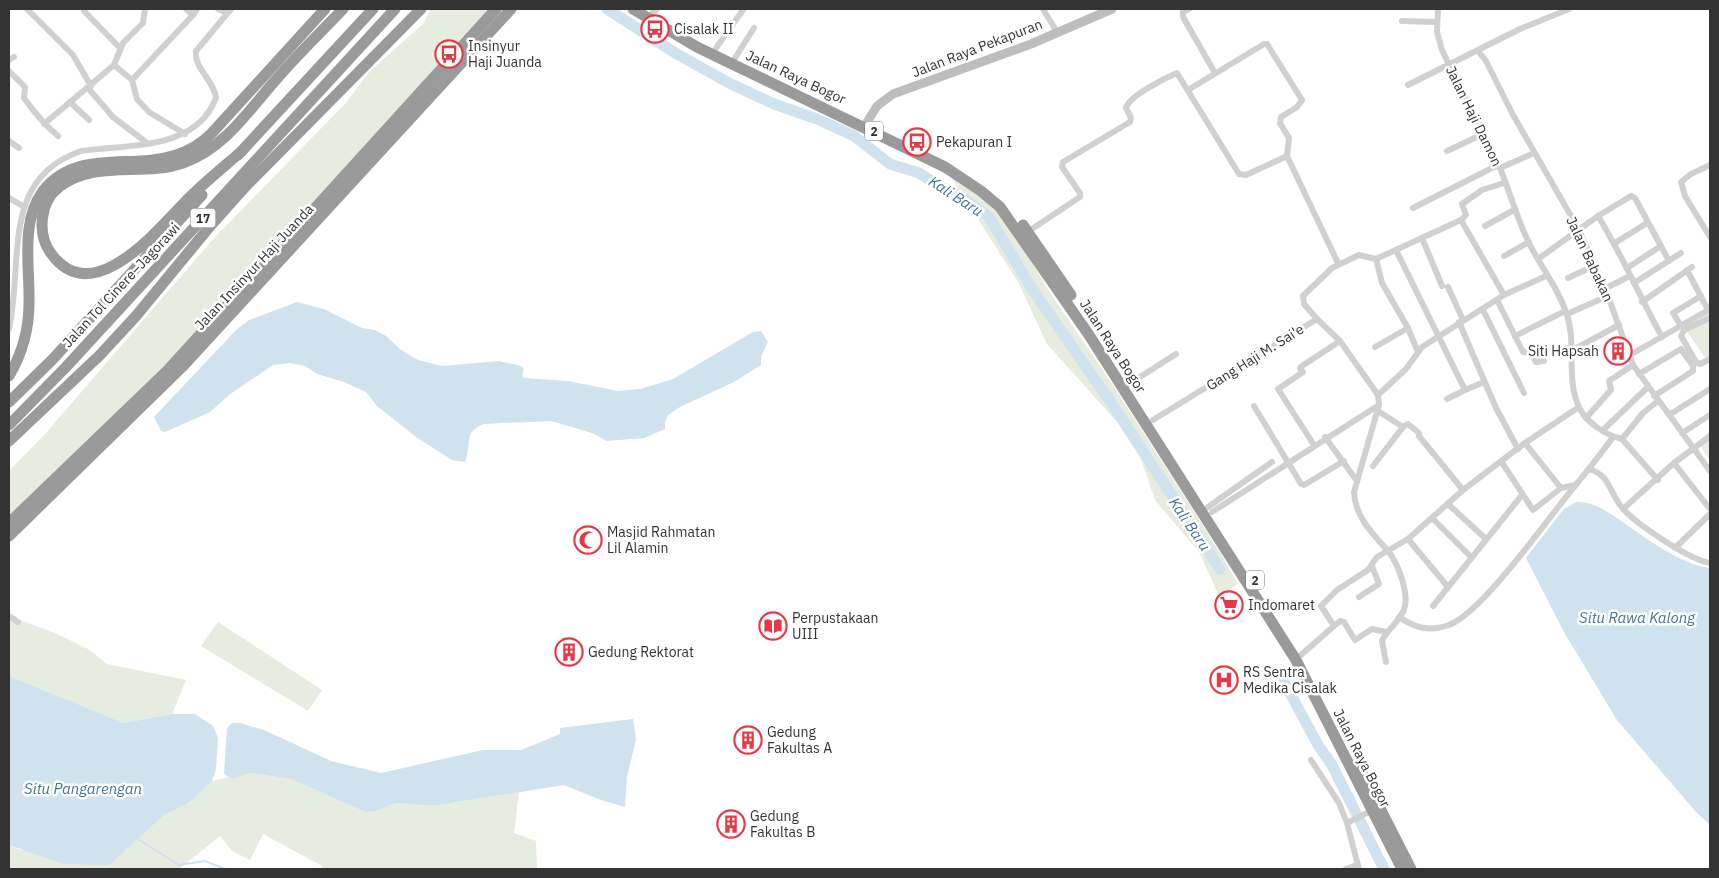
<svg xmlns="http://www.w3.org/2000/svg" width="1719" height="878" font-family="'IBM Plex Sans',sans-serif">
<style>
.green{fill:#e6ecdf}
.water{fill:#cfe2ee}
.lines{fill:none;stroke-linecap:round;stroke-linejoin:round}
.stream{stroke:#cfe2ee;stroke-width:2}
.river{stroke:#cfe2ee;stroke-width:11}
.street{stroke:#d0d0d0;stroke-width:6}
.secondary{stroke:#bdbdbd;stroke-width:9}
.highway{stroke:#9a9a9a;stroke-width:11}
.labels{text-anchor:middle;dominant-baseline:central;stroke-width:5;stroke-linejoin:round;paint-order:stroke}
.shield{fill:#fff;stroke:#707070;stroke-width:1}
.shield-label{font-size:12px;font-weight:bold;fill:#333}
.poi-label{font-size:14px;fill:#333;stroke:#fff;text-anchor:start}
.street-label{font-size:14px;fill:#333;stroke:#fff}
.water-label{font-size:15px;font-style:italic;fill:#3f7597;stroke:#fff}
</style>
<rect width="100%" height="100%" fill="#fff"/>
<g class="green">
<polygon points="431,9 489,9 151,381 9,517 9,471 46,433 214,238 345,104 370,71 423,24"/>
<polygon points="918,159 948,169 1000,211 1056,302 1113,385 1221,554 1238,584 1219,596 1199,552 1155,500 1135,442 1047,344 1018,282 952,178"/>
<polygon points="1710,307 1710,364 1682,325"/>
<polygon points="1710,438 1710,461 1700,445"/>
<polygon points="9,616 55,633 88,649 107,664 186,680 172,714 124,723 9,676"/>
<polygon points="218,622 322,690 308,711 201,646"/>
<polygon points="250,773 291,779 365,812 376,811 396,803 432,806 519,792 514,833 536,841 537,869 320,869 322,866 263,834 250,860 232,851 220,836 179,869 9,869 9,845 20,850 146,831 163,816 189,803 212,781"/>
</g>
<g class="water">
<path d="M297 302 324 309 362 328 375 330 386 336 400 349 418 360 442 366 499 361 521 366 524 369 522 375 524 378 568 381 618 391 640 389 673 379 753 332 761 331 768 342 761 357V365L734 382 680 407 668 415 665 423V429L644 438 607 441 592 433 551 421 484 424C463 431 472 445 465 462L452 460 416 437 377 406 366 392 344 382 317 374 305 366 290 363 273 365 229 395 210 412 165 432 161 431 154 417 236 330 249 320Z"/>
<path d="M1576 502C1598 501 1617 519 1634 530 1657 546 1683 564 1710 568V825L1696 812 1617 720 1565 634 1526 558 1563 510Z"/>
<polygon points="9,676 124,723 172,714 195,714 213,726 218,738 216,769 212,781 189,803 163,816 109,865 64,864 9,845"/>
<polygon points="633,719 636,739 627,777 625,807 601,800 564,785 432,806 396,803 376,811 365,812 291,779 250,773 232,779 224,774 227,728 232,723 240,723 264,730 331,761 381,773 483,750 521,750 560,734 560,728"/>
</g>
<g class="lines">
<polyline class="stream" points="138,839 179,865 205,861 225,869"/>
<g class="river">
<polyline points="607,9 677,54 729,83 774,104 817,119 854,136 890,164 919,173 941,187 960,196 989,217 1032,289 1112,404 1220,569"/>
<polyline points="1284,682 1318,745 1332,765 1384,869"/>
</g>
<g class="street">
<polyline points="27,9 73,55 91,86"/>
<polyline points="186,9 193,15 197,9"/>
<polyline points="218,9 227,13"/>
<polyline points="1043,9 1057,32"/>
<polyline points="1189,9 1183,12 1183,17 1215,73"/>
<path d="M1438 9 1437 32 1442 50C1460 88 1480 125 1498 163 1509 189 1516 216 1528 241 1540 266 1559 289 1567 315 1577 346 1565 380 1580 409 1588 424 1606 435 1622 439L1643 413 1658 401"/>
<polyline points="84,11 120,48"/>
<polyline points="653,12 657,9"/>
<polyline points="1402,21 1436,22"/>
<polyline points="716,48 743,10"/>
<polyline points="1478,51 1486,61 1512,113 1579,230 1608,296 1633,365 1710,471"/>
<polyline points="735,58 754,28"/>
<polyline points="9,60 14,57"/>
<polyline points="114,65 132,80 137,99 149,112 185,134"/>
<path d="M9 71 25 87 24 98C34 112 45 125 58 136"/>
<polyline points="132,80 193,15"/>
<polyline points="1408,85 1520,29 1569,9"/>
<polyline points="88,88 113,117 147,143"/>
<polyline points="1188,90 1264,44 1267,44 1302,100 1297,107 1281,117 1280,123 1289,138 1287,156 1338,263"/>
<polyline points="70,102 89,120"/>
<polyline points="44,124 114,65 123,43 143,23 145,9"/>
<polyline points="9,141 19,148"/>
<polyline points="1447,151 1483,134"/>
<polyline points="1710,165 1691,174 1681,182 1685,196 1710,237"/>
<polyline points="1500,168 1534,153"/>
<polyline points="9,198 21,205"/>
<polyline points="1413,208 1498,165"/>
<path d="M1598 216C1622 255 1640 297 1662 337"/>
<polyline points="1461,220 1504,295"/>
<polyline points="1485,226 1514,210"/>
<path d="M1026 233 1080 197V193L1062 167 1063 162 1130 122 1131 118 1126 108C1129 96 1165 78 1177 73L1239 174 1246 175 1287 156"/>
<polyline points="1422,238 1442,286"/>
<polyline points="1615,243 1647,223"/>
<polyline points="1396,250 1465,390 1484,382"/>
<polyline points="1504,256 1529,242"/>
<polyline points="1376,259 1382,283 1408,328 1418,352"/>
<polyline points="1538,259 1598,216 1631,196 1635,198 1669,261"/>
<polyline points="1627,268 1661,246"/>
<polyline points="1687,270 1708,310"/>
<polyline points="1568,278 1594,266"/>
<polyline points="1634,283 1681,253"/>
<polyline points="1448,287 1463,320"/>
<polyline points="1604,289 1630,276"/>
<polyline points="1497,300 1523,352 1531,353 1536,362 1544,361"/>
<polyline points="1642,302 1692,267"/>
<polyline points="1483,310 1524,393"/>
<polyline points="1567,314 1608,296"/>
<polyline points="1710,318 1684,330 1681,336 1696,362 1700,364 1710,359"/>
<polyline points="1317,319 1304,304 1303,296 1332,268 1359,255 1376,259 1461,220 1466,215 1462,204 1482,190 1504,183"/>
<polyline points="1459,322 1496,408 1518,449"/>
<polyline points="1681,326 1673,313 1701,296"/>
<path d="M9 329C24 259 0 179 81 151 128 144 196 151 216 98 214 80 194 69 196 51L231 9"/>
<polyline points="1515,336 1565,311"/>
<polyline points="1375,347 1408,328"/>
<polyline points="1573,350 1619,325"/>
<polyline points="1630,355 1710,309"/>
<polyline points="1639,374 1681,349 1693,366 1693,371 1654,396"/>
<polyline points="1129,384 1176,354"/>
<polyline points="1378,395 1406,369 1422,347 1504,295 1546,276"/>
<polyline points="1447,399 1465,390"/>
<polyline points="1254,406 1301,484 1304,485 1344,461"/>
<polyline points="1378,411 1403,427 1408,424 1419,433 1419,436 1463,490"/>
<polyline points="1669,415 1710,389"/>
<polyline points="1586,418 1611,390 1609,381 1633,365"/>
<path d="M1153 420 1317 319 1340 341 1378 395 1379 405 1354 492C1355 517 1373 534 1388 551 1398 563 1408 591 1405 606 1403 619 1387 629 1382 641L1386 662"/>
<polyline points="1603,430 1648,387"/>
<polyline points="1682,433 1710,415"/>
<polyline points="1325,437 1357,481"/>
<polyline points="1622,439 1658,480"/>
<polyline points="1525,443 1561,488"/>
<polyline points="1314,445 1278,389 1303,372 1300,368 1302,366 1340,341"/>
<polyline points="1501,461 1533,510 1561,488 1576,485"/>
<polyline points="1674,463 1710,509"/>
<polyline points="1373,466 1403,427"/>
<path d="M1589 469C1609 475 1609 490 1620 505 1632 522 1690 560 1710 563"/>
<polyline points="1449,505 1486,539"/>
<polyline points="1208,507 1272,462"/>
<polyline points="1623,509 1674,463 1710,436"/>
<polyline points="1212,512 1379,405"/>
<polyline points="1433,519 1471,557"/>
<polyline points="1408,539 1448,587"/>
<polyline points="1675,548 1710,514"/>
<polyline points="1359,597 1379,584 1372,566"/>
<polyline points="1433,606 1522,495"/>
<polyline points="9,616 18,622"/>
<path d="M1399 617C1415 628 1429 632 1449 625 1480 613 1536 535 1559 506 1577 483 1596 461 1613 437"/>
<polyline points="1334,626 1340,621 1344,622 1355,640 1372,629 1386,632"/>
<polyline points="1301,655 1334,626 1321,606 1337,590 1368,570 1377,557 1408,539 1463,490 1525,443 1579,407"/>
<polyline points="1311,760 1339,803 1347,823 1359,869"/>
<polyline points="1347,823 1373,810"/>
<polyline points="1346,869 1357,865"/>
</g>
<polyline class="secondary" points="864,127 877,106 893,94 1031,44 1112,9"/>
<g class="highway">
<polyline points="633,9 697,47 945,167 981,191 1000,207 1089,335 1296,660 1402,869"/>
<path d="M243 150C225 166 206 181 189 198 159 228 92 313 50 252 37 233 40 201 59 187 95 159 143 177 183 163 226 148 251 107 280 75 300 52 322 31 343 9"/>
<polyline points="238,155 373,9"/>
<polyline points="1023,225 1071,295"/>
<path d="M9 376C22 354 29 328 29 303 30 267 20 222 43 191 77 148 131 170 176 155 189 151 201 144 211 134L325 9"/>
<polyline points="9,402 53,359 202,195"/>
<polyline points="9,425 66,367 395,9"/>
<polyline points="9,441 100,355 136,316 211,225 245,187 421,9"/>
<polyline points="9,523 167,371 496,9"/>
<polyline points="9,536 184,365 511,9"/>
<polyline points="1361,771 1411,869"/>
</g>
</g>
<defs>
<g id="bus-ring" transform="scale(1.4375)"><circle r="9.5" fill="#fff" stroke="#e63946" stroke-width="1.5"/><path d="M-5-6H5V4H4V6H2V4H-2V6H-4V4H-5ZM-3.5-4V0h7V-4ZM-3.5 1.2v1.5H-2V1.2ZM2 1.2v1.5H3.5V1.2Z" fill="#e63946"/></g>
<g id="building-ring" transform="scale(1.4375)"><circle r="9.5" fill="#fff" stroke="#e63946" stroke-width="1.5"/><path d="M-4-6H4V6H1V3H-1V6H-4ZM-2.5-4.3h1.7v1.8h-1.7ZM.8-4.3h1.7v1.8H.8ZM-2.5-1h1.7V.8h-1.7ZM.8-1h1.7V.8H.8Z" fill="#e63946"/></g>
<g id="mosque-ring" transform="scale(1.4375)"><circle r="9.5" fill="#fff" stroke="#e63946" stroke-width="1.5"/><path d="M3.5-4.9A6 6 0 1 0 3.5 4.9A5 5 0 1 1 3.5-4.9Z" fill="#e63946"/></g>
<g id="supermarket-ring" transform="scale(1.4375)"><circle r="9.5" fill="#fff" stroke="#e63946" stroke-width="1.5"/><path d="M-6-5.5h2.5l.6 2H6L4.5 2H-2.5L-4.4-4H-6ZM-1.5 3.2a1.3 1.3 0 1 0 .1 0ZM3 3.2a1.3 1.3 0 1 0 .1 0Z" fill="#e63946"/></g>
<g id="library-ring" transform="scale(1.4375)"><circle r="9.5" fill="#fff" stroke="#e63946" stroke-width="1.5"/><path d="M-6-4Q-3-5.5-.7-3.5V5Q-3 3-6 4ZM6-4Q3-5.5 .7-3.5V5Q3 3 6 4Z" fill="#e63946"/></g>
<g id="hospital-ring" transform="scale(1.4375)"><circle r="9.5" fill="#fff" stroke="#e63946" stroke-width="1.5"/><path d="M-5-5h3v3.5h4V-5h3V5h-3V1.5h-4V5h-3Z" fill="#e63946"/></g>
</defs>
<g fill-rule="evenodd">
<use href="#bus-ring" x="655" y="29"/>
<use href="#bus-ring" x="449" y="54"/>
<use href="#bus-ring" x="917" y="142"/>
<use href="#building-ring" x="1618" y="351"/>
<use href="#mosque-ring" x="588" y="540"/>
<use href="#supermarket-ring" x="1229" y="605"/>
<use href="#library-ring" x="773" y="626"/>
<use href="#building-ring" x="569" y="652"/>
<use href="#hospital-ring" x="1224" y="680"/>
<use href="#building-ring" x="748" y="740"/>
<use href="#building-ring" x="731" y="824"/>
</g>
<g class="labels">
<g class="shield">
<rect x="865" y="121.5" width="18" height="19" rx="4"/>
<rect x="190.5" y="208.5" width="25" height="19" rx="4"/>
<rect x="1246" y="570.5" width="18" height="19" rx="4"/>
</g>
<g class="shield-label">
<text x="874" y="131">2</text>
<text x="203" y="218">17</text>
<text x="1255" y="580">2</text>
</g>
<g class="poi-label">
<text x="674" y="29">Cisalak II</text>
<text x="468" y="46">Insinyur<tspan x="468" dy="16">Haji Juanda</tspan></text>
<text x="936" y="142">Pekapuran I</text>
<text x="1599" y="351" text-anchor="end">Siti Hapsah</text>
<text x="607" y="532">Masjid Rahmatan<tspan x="607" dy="16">Lil Alamin</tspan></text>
<text x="1248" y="605">Indomaret</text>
<text x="792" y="618">Perpustakaan<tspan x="792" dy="16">UIII</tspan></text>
<text x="588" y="652">Gedung Rektorat</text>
<text x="1243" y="672">RS Sentra<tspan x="1243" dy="16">Medika Cisalak</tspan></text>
<text x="767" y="732">Gedung<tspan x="767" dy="16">Fakultas A</tspan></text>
<text x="750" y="816">Gedung<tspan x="750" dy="16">Fakultas B</tspan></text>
</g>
<g class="street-label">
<text transform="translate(977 48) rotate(-21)">Jalan Raya Pekapuran</text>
<text transform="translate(796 77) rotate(25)">Jalan Raya Bogor</text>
<text transform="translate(1474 116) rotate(64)">Jalan Haji Damon</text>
<text transform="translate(1590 259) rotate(65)">Jalan Babakan</text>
<text transform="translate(254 267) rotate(-47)">Jalan Insinyur Haji Juanda</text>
<text transform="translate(121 285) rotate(-47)">Jalan Tol Cinere–Jagorawi</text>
<text transform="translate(1113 346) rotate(57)">Jalan Raya Bogor</text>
<text transform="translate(1255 357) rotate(-32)">Gang Haji M. Sai'e</text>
<text transform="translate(1362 758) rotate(63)">Jalan Raya Bogor</text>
</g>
<g class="water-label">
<text transform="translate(956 196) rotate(33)">Kali Baru</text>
<text transform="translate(1190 524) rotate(56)">Kali Baru</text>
<text x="1637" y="617">Situ Rawa Kalong</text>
<text x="83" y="788">Situ Pangarengan</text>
</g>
</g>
<rect width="1719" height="878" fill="none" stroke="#333333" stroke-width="20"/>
</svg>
